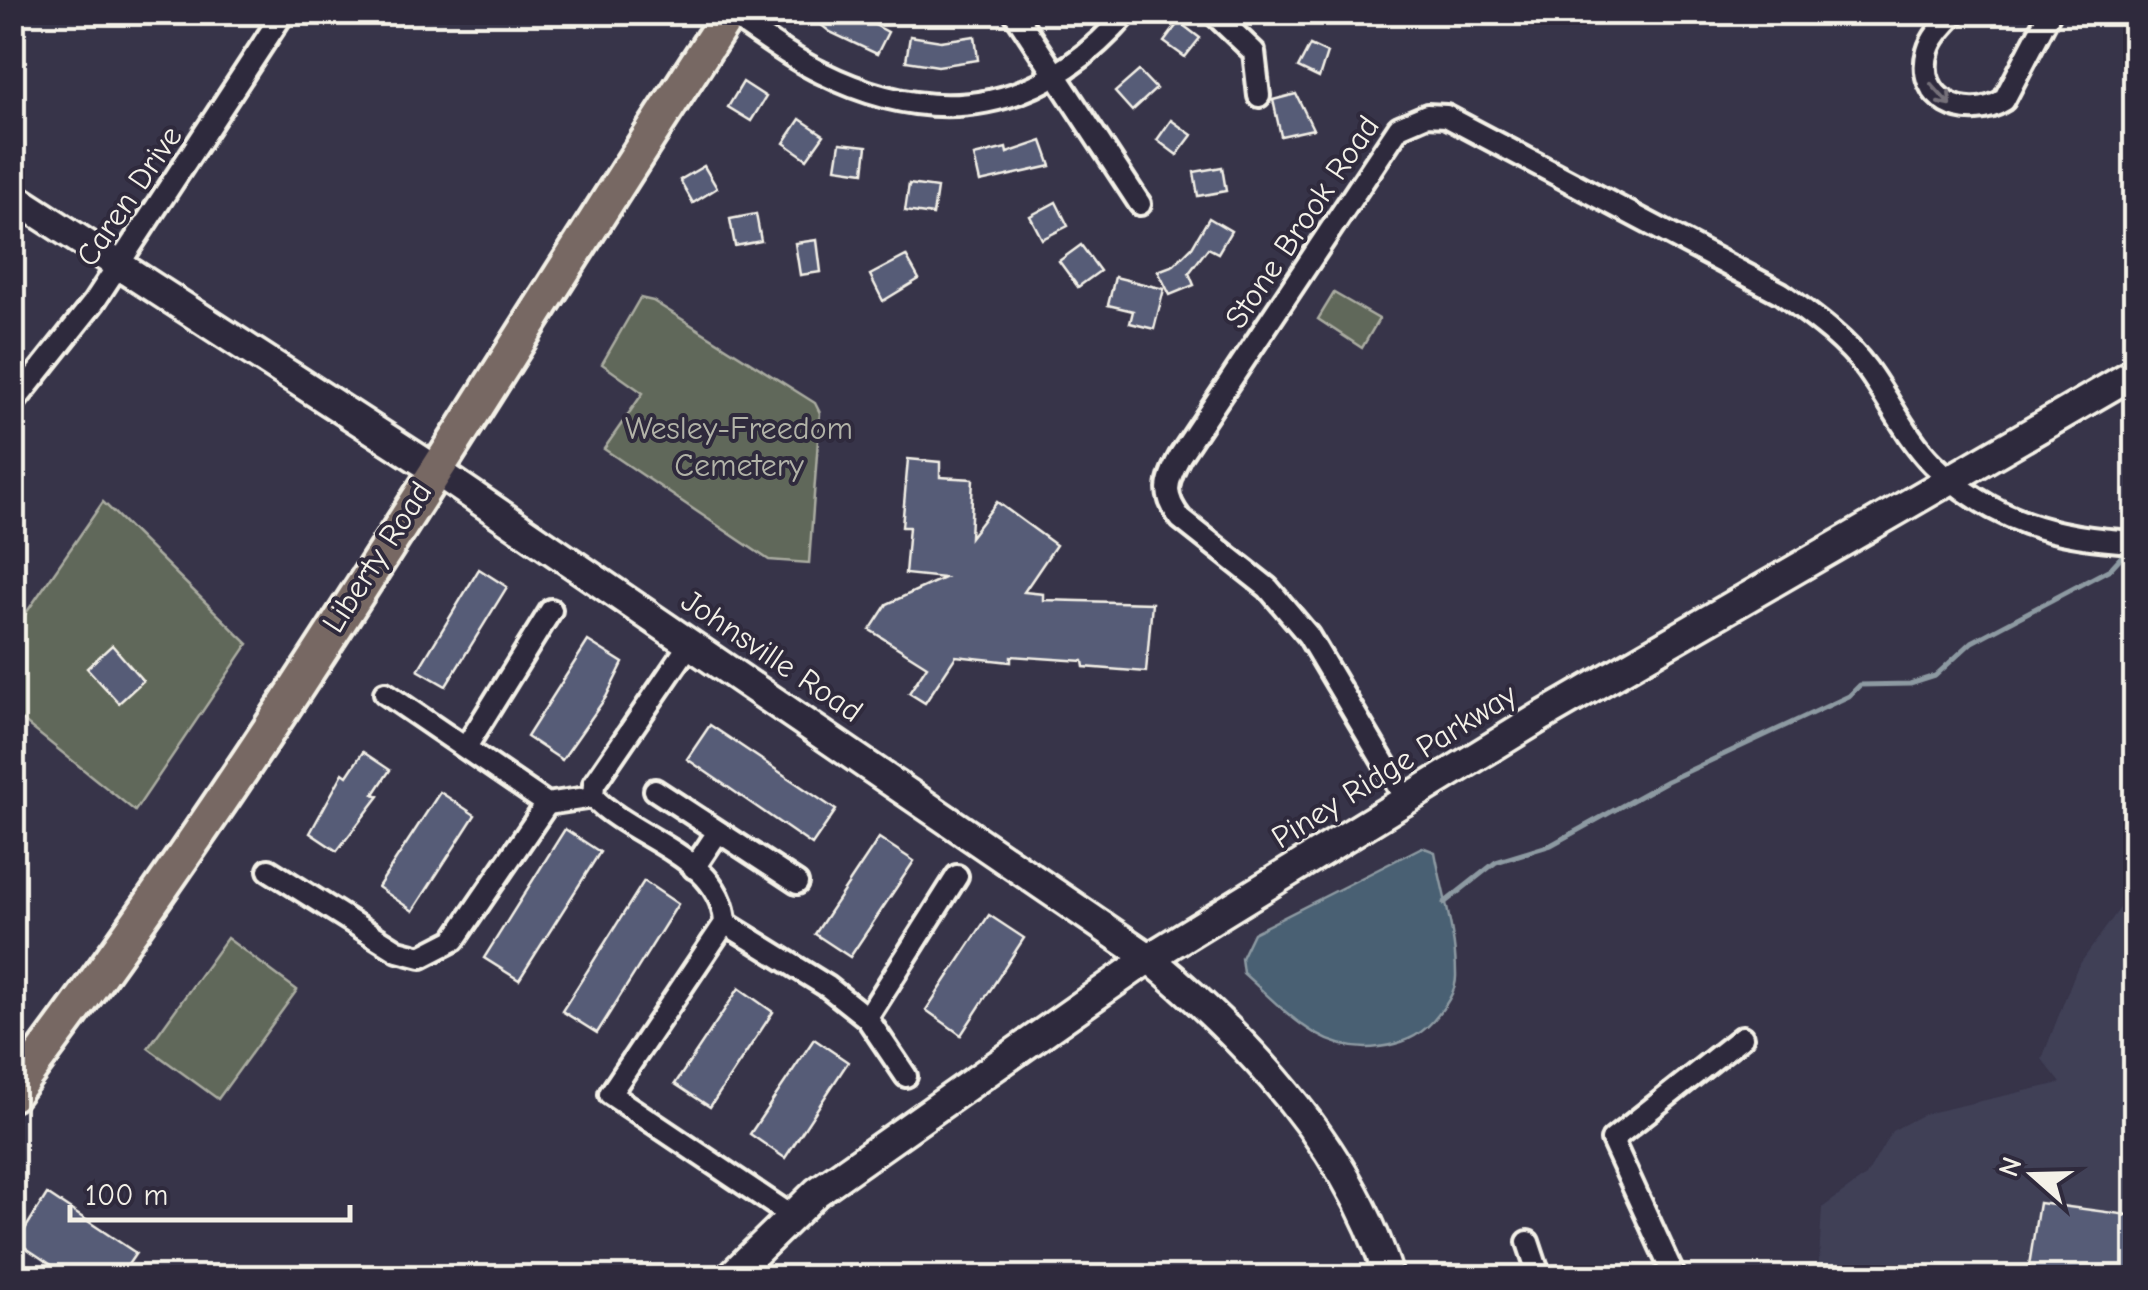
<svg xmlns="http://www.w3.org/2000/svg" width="2148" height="1290" font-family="'Comic Neue',sans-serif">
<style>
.built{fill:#404057}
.green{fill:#61675a;stroke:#aaaca1;stroke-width:2.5}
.water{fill:#496073;stroke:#8d9aa2;stroke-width:2.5}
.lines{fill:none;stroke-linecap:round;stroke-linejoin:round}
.stream{stroke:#8d9aa2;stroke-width:5}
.building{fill:#565b77;stroke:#f4f1e8;stroke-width:2.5}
.street-casing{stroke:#f4f1e8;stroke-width:28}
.secondary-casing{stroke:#f4f1e8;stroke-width:35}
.primary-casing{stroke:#f4f1e8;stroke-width:40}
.street{stroke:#2f2a3d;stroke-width:20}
.secondary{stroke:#2f2a3d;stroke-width:28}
.primary{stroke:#776864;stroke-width:32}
.oneway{stroke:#747079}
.labels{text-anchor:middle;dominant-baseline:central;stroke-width:8;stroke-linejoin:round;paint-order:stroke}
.street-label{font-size:32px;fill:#f4f1e8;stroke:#2f2a3d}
.park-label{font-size:32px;fill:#b2b3a8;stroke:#2f2a3d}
</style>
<rect width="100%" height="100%" fill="#373449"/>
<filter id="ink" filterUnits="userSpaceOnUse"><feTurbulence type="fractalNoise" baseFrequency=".01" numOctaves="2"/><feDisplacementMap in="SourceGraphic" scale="20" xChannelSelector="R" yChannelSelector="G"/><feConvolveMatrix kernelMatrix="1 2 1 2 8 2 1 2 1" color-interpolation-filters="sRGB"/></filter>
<g filter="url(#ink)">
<polygon class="built" points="2135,887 2135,1277 1818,1278 1822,1208 1866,1176 1892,1131 1924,1114 2061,1083 2042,1059 2077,968"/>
<g class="green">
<polygon points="1334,293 1379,319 1362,348 1318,319"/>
<polygon points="640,298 653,301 815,403 820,413 809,563 769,560 604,449 643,393 602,364"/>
<polygon points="103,502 248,644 135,811 13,713 13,632"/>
<polygon points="227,938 297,990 218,1099 148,1048"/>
</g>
<path class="water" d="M1422 847 1435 852C1442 891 1456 934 1456 974 1457 992 1444 1008 1433 1021 1418 1038 1400 1044 1379 1047 1320 1055 1284 1009 1243 973L1241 958 1253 933Z"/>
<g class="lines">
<polyline class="stream" points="1444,903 1496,862 1551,845 1667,781 1849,696 1860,685 1910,684 1935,676 1972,642 2110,569 2122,556"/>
</g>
<g class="building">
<polygon points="805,12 850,12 888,32 877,54 830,32"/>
<polygon points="1179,22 1200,38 1185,57 1164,42"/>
<polygon points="910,36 941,41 975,36 978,60 938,66 906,61"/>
<polygon points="1310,45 1327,53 1319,78 1298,68"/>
<polygon points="1139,71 1156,89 1132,111 1115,92"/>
<polygon points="743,82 766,97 751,121 728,107"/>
<polygon points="1296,94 1313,129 1281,136 1273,100"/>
<polygon points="800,119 824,135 807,159 784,143"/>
<polygon points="1171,120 1192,135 1177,155 1157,140"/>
<polygon points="1042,141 1051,166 980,182 974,156 1006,148 1007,153"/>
<polygon points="840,143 867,146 864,172 836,168"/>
<polygon points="704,166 717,188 693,203 680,180"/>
<polygon points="1222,167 1226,191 1198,196 1194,172"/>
<polygon points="909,184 937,188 933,215 905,211"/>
<polygon points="1056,202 1068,226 1042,239 1030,216"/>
<polygon points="756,214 761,241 735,246 730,219"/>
<polygon points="1209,218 1231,231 1218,253 1208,248 1189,273 1194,285 1170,295 1158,271 1174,265 1192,247"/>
<polygon points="817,240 821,272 800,275 795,243"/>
<polygon points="1081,245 1100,271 1078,287 1059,261"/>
<polygon points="906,256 919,279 883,301 870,275"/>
<polygon points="1115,277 1164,289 1154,329 1130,323 1133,311 1108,305"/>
<polygon points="908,459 940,462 940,477 973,479 970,537 997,502 1056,545 1024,592 1043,594 1043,600 1152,603 1146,672 1084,667 1083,661 1011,656 1011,662 956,656 925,703 909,693 927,666 870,630 887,604 944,578 905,574 909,527 902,527"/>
<polygon points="479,569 507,587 446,686 418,670"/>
<polygon points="588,641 623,663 606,697 562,760 527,737"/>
<polygon points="112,645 143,681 119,703 87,668"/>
<polygon points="710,725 836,810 812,845 687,759"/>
<polygon points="363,752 390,770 374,794 379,796 337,851 310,833 343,773 347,776"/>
<polygon points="440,792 475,815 413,911 378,887"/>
<polygon points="565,829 600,852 519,980 484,958"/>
<polygon points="879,838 914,861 850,957 815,934"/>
<polygon points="644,881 678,904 597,1033 562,1011"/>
<polygon points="989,915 1024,938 961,1035 926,1010"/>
<polygon points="739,988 773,1012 710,1107 675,1084"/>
<polygon points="814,1039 848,1062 785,1158 750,1134"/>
<polygon points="47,1194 136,1253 119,1278 71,1278 17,1242"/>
<polygon points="2039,1203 2136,1216 2136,1278 2027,1278"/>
</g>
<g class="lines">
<g class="street-casing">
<g id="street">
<polyline points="1014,12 1140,204"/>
<polyline points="1212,12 1254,52 1259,96"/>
<path d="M1956 12C1945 24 1932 36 1928 51 1914 99 1967 124 2004 100L2050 12"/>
<path d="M729 14C759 33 788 57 820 72 938 131 1042 112 1128 12"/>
<polyline points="12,405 94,302 284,12"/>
<polyline points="385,693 547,804 593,797"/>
<polyline points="466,747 551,610"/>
<polyline points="655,790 797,883"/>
<path d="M593 797C633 839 722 857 725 923L610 1094 790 1215"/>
<polyline points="593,797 594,784 691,642"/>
<path d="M1406 800 1308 635 1268 588 1181 519C1162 495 1166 482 1180 456L1399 127 1427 115 1446 116 1781 293C1812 316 1844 338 1867 369 1889 399 1907 438 1933 464 1993 522 2055 538 2136 542"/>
<polyline points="694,868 718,832"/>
<polyline points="269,870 398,951 421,957 454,940 547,804"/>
<polyline points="725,923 828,987 867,1018 906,1076"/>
<polyline points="867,1018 957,876"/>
<polyline points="1528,1242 1540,1278"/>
<polyline points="1675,1278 1612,1140 1742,1037"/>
</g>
</g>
<g class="secondary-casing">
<g id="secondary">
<path d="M12 196 434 469 1149 958C1249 1041 1351 1150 1389 1278"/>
<polyline points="729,1278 817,1192 1149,958 1539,718 2136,372"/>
</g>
</g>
<g class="primary-casing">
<path id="primary" d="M12 1094C274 749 492 373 730 12"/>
</g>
<use href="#street" class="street"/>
<use href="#secondary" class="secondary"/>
<use href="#primary" class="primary"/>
</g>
<defs><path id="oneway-shaft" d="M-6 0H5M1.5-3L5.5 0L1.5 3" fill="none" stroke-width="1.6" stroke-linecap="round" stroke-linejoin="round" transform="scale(2.5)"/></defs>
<use class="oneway" href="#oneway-shaft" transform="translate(1941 95) rotate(48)"/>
</g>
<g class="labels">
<g class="street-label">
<text transform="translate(129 196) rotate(-56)">Caren Drive</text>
<text transform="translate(1302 222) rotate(-56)">Stone Brook Road</text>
<text transform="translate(377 557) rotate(-57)">Liberty Road</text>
<text transform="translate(772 656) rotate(34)">Johnsville Road</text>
<text transform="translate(1394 766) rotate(-32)">Piney Ridge Parkway</text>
</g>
<g class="park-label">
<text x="739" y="428">Wesley-Freedom<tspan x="739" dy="37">Cemetery</tspan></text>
</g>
</g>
<rect width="2148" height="1290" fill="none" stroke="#2f2a3d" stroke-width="50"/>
<rect x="25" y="25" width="2098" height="1240" fill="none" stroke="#f4f1e8" stroke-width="4" filter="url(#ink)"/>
<g transform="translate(2033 1175) rotate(290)" stroke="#2f2a3d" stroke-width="8" paint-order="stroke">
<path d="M0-8L18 38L0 25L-18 38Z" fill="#f4f1e8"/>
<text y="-15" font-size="28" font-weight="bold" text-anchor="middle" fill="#f4f1e8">N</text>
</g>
<path d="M70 1205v15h280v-15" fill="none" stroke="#f4f1e8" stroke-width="5"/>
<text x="85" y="1205" font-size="30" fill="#f4f1e8" stroke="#2f2a3d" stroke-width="8" paint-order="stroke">100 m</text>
</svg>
